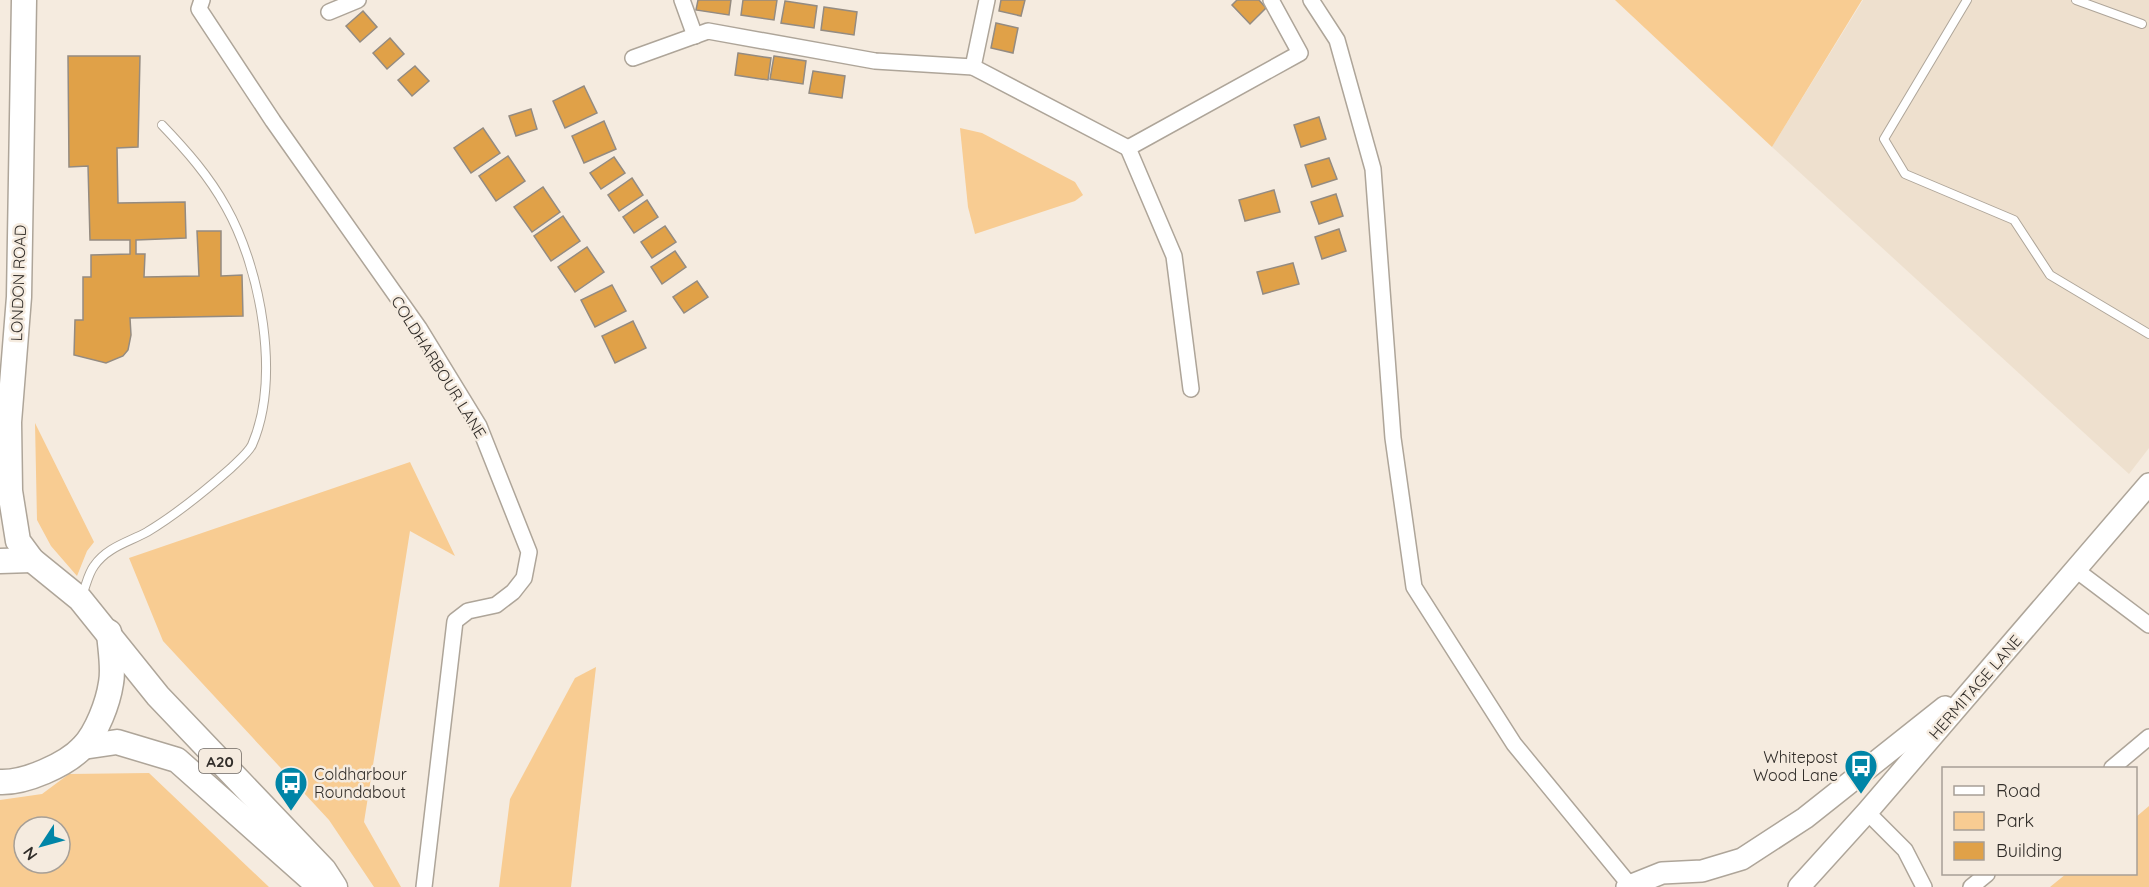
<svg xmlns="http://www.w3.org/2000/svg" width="2149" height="887" font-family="Quicksand,sans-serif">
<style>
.built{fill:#eee0ce}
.green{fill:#f8cc92;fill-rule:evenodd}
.building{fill:#e0a148;stroke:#948b81;stroke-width:1.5}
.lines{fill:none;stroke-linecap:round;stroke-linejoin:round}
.lane-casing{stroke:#aea599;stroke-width:10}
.street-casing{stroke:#aea599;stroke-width:18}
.secondary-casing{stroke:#aea599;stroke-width:24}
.primary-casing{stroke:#aea599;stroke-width:27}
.lane{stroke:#fff;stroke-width:8}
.street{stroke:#fff;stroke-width:15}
.secondary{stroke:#fff;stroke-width:21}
.primary{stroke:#fff;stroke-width:24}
.labels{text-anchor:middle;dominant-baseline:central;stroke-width:5;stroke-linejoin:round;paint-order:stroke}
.shield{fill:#f5ebdf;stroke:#6c6660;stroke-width:1.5}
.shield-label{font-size:15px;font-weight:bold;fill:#312d29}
.street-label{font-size:16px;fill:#312d29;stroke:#f5ebdf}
.poi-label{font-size:16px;fill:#312d29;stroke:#f5ebdf;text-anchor:end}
</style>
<rect width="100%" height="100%" fill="#f5ebdf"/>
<polygon class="built" points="1863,0 2149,0 2149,448 2129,474 1772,147"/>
<g class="green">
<polygon points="1615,0 1862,0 1772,147"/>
<polygon points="960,128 982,133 1075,182 1083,195 1075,201 975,234 968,207"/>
<polygon points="35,423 94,542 87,551 77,576 51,546 37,520"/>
<polygon points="410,462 455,556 410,531 364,822 401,887 374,887 329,820 163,641 129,558"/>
<polygon points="596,667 571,887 499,887 510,799 575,678"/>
<path d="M149 773 269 887H0V800L42 794 69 774ZM24 827H60V863H24Z"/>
<polygon points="2149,806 2149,887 2050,887 2066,874 2136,874 2136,817"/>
</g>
<g class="building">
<polygon points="698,0 731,0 729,15 696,10"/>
<polygon points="743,0 777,0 774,20 741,15"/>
<polygon points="1001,0 1025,0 1021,16 999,11"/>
<polygon points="1237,0 1259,0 1266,8 1250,24 1232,5"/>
<polygon points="785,1 817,6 814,28 781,23"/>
<polygon points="824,7 857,12 854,35 821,30"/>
<polygon points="363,11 377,27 360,42 346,26"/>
<polygon points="996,23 1018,28 1013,53 991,48"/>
<polygon points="390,38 404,54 387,69 373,53"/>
<polygon points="738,53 771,58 768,80 735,75"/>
<polygon points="68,56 140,56 138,147 117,148 118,203 185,202 186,238 136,240 136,254 145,254 144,277 199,276 197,231 221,231 221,276 242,275 243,316 130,318 131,335 128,350 123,356 106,363 74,355 75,320 83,320 83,277 91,277 91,255 130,254 130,240 90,240 88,166 69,167"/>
<polygon points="774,56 806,61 803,84 770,79"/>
<polygon points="415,66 429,81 412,96 398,80"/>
<polygon points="813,71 845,76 842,98 809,93"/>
<polygon points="584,86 597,113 565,128 553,101"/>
<polygon points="531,109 537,129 516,136 509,116"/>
<polygon points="1319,117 1326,139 1301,147 1294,125"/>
<polygon points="604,121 616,149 584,163 572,136"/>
<polygon points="483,128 500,153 471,173 454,148"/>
<polygon points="508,156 525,181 496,201 479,176"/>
<polygon points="614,157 625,173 601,189 590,173"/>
<polygon points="1329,158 1337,179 1312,187 1305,165"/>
<polygon points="632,178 643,195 619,211 608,195"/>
<polygon points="543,187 560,212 532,232 514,207"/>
<polygon points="1274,190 1280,212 1245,221 1239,200"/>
<polygon points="1336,194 1343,216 1319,224 1311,202"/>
<polygon points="647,200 658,217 634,233 623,217"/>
<polygon points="563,216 580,241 551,261 534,236"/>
<polygon points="665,226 676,242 652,258 641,242"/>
<polygon points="1339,229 1346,251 1322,259 1315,237"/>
<polygon points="587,247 604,272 575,292 558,267"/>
<polygon points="675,251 686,267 662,284 651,267"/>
<polygon points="1293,263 1299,284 1263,294 1257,272"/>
<polygon points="697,281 708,297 684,313 673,297"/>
<polygon points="612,285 626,311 595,327 581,300"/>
<polygon points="633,321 646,348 615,363 602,336"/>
</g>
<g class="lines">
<g class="lane-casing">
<g id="lane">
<polyline points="1967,0 1884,139 1905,174 2014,220 2050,275 2149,334"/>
<polyline points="2076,0 2142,24"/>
<path d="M82 595C86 586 88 574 94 566 107 547 129 542 147 532 177 514 205 491 231 468 237 462 248 453 252 445 281 378 261 269 226 207 209 176 186 150 162 125"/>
</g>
</g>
<g class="street-casing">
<g id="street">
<polyline points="202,0 199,9 273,121 419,328 479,426 529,552 524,578 513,592 496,605 468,611 455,621 424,887"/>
<polyline points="682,0 695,36"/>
<polyline points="987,0 973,67 1128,148"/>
<polyline points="1311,0 1337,40 1373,169 1393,438 1414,587 1514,744 1629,884"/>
<polyline points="329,12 358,0"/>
<polyline points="633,58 708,31 875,61 973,67"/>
<polyline points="1191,389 1174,256 1128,148 1300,53 1271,0"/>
<polyline points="2076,570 2149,625"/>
<polyline points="2112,768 2149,737"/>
<polyline points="1867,812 1905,850 1924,887"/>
<polyline points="1971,887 1987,874"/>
</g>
</g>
<g class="secondary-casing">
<g id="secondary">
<polyline points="1627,887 1662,873 1702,871 1742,859 1805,818 1945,707"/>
<polyline points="1799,887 1867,812 2149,484"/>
</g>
</g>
<g class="primary-casing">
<g id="primary">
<polyline points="24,0 19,297 9,422 10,491 18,541 32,560 80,599 158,696 324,870 335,887"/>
<polyline points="0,561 32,560"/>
<polyline points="83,747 117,742 177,760 320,887"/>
<path d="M0 782C25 783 66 765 83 747 97 732 108 703 111 683 114 668 110 648 109 632"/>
</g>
</g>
<use href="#lane" class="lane"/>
<use href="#street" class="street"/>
<use href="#secondary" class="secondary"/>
<use href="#primary" class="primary"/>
</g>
<defs>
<g id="bus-pin" transform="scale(1.725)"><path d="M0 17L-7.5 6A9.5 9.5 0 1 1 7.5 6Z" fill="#0085a7" stroke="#f5ebdf"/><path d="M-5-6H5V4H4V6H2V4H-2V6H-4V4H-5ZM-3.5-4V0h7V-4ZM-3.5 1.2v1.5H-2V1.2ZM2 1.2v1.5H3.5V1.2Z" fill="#fff"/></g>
</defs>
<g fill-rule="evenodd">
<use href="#bus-pin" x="1861" y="766"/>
<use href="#bus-pin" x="291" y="783"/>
</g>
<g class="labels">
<rect class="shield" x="199" y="749" width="42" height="24" rx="4.5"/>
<g class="shield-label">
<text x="220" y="761">A20</text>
</g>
<g class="street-label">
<text transform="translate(18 283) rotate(-88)">LONDON ROAD</text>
<text transform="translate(439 367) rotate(58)">COLDHARBOUR LANE</text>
<text transform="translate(1975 687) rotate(-49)">HERMITAGE LANE</text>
</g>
<g class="poi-label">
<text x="1838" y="757">Whitepost<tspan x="1838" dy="18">Wood Lane</tspan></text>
<text x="314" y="774" text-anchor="start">Coldharbour<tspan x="314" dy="18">Roundabout</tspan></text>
</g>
</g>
<rect x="1942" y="767" width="195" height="108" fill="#f5ebdf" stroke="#a79f96" stroke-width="1.5"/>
<rect x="1954" y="786" width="30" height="9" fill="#ffffff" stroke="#a79f96" stroke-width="1.5"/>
<text x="1996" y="797" font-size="18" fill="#312d29">Road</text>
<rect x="1954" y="812" width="30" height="18" fill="#f8cc92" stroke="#a79f96" stroke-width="1.5"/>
<text x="1996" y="827" font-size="18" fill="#312d29">Park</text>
<rect x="1954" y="842" width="30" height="18" fill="#e0a148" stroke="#a79f96" stroke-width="1.5"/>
<text x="1996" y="857" font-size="18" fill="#312d29">Building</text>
<g transform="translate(42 845) rotate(234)"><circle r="28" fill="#f5ebdf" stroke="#a79f96" stroke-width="1.5"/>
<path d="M0-4.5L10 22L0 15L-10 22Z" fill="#0085a7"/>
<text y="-9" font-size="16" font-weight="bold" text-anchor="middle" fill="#312d29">N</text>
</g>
</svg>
